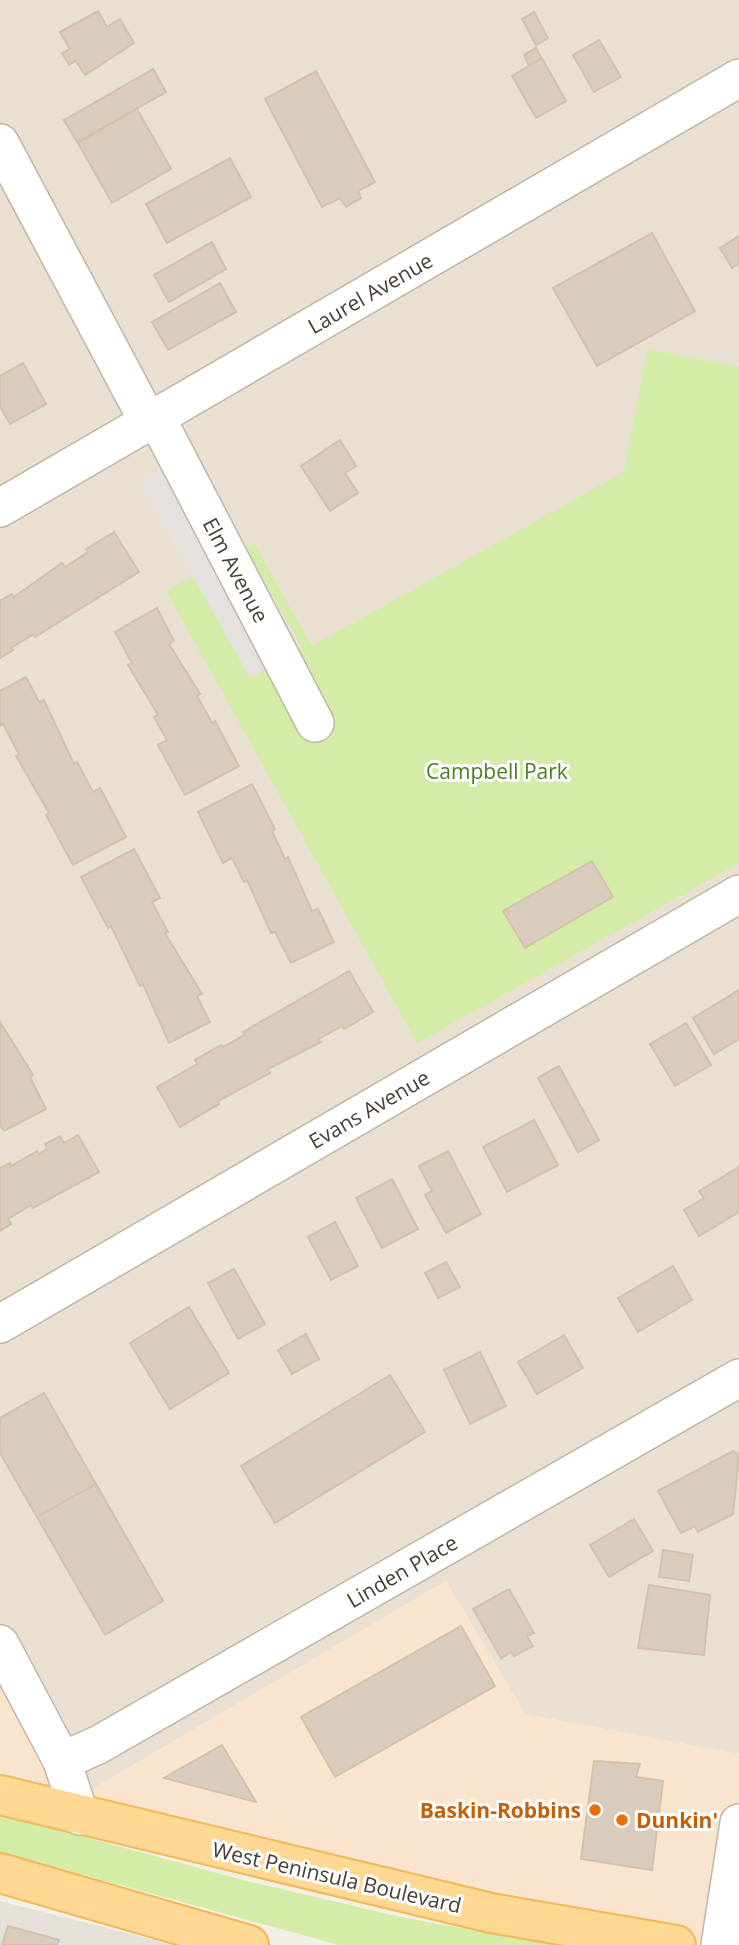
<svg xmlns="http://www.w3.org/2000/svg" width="739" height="1945" font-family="'Open Sans',sans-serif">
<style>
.residential{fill:#e9e0d2}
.commercial{fill:#f9e4cd}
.industrial{fill:#e6e0da}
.green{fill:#d3eda9}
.parking{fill:#e5e1de}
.building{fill:#daccbc;stroke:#d3c1ab;stroke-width:2}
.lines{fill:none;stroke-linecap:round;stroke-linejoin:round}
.minor-casing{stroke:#c1b6a6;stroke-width:40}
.major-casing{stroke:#f1b857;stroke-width:42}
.minor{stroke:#fff;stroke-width:37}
.major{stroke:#ffd993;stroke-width:38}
.food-dot{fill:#e8710a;stroke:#fff;stroke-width:2.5}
.labels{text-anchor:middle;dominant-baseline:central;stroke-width:6;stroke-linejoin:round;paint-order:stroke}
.street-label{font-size:21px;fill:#483e34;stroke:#fff}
.park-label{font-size:21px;fill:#4b8021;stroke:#fff}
.food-label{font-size:21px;font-weight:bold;fill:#c56008;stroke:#fff;text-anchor:end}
</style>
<rect width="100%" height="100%" fill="#f4efe5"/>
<polygon class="residential" points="0,0 739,0 739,1754 525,1714 446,1581 67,1804 0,1666"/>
<polygon class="commercial" points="446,1581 525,1714 739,1754 739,1945 709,1945 67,1804 0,1786 0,1666 55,1769 67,1804"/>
<polygon class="industrial" points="0,1901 174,1945 0,1945"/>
<g class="green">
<polygon points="648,349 739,367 739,863 417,1043 166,591 254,543 312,646 624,472"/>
<polygon points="0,1814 243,1880 405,1918 556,1945 339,1945 0,1852"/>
</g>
<polygon class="parking" points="192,452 302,648 250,678 140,482"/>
<g class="building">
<polygon points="98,11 107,27 120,19 134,43 85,75 76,61 69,65 62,53 70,49 60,32"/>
<polygon points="534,12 548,38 536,45 522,19"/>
<polygon points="599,40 621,77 594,92 573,55"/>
<polygon points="536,48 542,59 529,66 524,55"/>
<polygon points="542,58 566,101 536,118 512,76"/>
<polygon points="153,69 166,92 77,142 64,120"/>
<polygon points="316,71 375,182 358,191 361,198 346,207 340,198 322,207 265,99"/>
<polygon points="137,109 171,169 112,203 78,143"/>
<polygon points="230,158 251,197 167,243 146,204"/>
<polygon points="652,233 695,311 597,366 553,288"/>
<polygon points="739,236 739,264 732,268 720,248"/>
<polygon points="212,242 226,269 169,302 154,275"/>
<polygon points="220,283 236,312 168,350 152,322"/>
<polygon points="23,363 46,404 10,424 0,406 0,376"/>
<polygon points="340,440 356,466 345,473 358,493 330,511 301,466"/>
<polygon points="114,532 139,572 35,637 34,634 11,648 13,650 0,658 0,601 12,594 14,597 62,563 65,567 88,552 86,549"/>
<polygon points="157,608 174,641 169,644 200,694 197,696 212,723 215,721 239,766 185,795 158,745 167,740 154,717 158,715 128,665 132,663 115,632"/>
<polygon points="26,677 39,702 44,700 74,764 77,762 93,792 100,788 126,837 73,865 46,815 49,813 16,756 19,754 3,724 0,726 0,691"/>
<polygon points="252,784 275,829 272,831 285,859 288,857 312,911 318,909 334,942 291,963 275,932 271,933 247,880 244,882 232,858 223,863 198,812"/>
<polygon points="134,849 160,898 152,902 168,932 165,933 202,994 197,996 210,1022 169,1043 143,984 140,986 111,926 108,928 81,877"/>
<polygon points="592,861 613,897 525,948 503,911"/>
<polygon points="349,971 373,1012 344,1029 342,1026 319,1039 321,1042 268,1069 270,1073 218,1101 219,1104 180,1127 157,1087 197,1064 195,1060 221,1045 223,1047 245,1035 243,1032"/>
<polygon points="739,990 739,1039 714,1054 693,1018"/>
<polygon points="0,1022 33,1075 30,1077 46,1109 4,1131 0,1125"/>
<polygon points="686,1023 711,1065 675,1086 650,1044"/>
<polygon points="559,1066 599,1140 578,1152 538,1078"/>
<polygon points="534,1120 558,1165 507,1192 483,1147"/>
<polygon points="78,1135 99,1172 33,1208 31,1205 8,1219 11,1224 0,1231 0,1168 10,1163 11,1166 37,1151 39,1154 47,1149 45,1144 60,1136 64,1143"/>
<polygon points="448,1151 481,1214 446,1233 425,1195 432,1191 419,1166"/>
<polygon points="739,1167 739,1212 699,1236 684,1210 704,1198 699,1191"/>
<polygon points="392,1179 418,1229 382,1248 356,1198"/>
<polygon points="335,1222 358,1266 331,1280 308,1237"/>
<polygon points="446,1262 460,1287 438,1298 425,1273"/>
<polygon points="673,1266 692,1300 638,1332 618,1298"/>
<polygon points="234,1269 265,1324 238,1339 208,1283"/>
<polygon points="189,1307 229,1373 170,1409 130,1343"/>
<polygon points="306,1334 319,1359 292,1374 278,1350"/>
<polygon points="564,1335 583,1368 537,1394 518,1362"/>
<polygon points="480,1352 506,1406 470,1424 444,1370"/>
<polygon points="390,1375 425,1432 275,1523 241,1466"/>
<polygon points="44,1393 96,1484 37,1517 0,1453 0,1418"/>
<polygon points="733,1451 739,1455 733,1514 698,1532 695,1526 681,1533 658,1491"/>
<polygon points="96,1484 163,1601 105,1635 37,1517"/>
<polygon points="634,1519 653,1551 609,1577 590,1545"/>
<polygon points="663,1550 693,1555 689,1581 659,1577"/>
<polygon points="649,1585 710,1595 704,1655 638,1648"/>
<polygon points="509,1589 534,1633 527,1636 533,1646 514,1656 511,1652 501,1658 473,1609"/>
<polygon points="461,1626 495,1686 335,1777 301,1717"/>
<polygon points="222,1745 256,1802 164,1778"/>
<polygon points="594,1761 640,1764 636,1777 663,1781 652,1870 581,1859"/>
<polygon points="8,1926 59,1940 57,1945 2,1945"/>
</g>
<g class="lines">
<g class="minor-casing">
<g id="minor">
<polyline points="0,143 148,421"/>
<polyline points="156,417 315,723"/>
<polyline points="0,508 739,78"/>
<polyline points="0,1324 739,894"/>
<polyline points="0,1644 62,1761 80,1816"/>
<polyline points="62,1761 98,1745 739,1378"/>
<polyline points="720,1945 739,1823"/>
</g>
</g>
<g class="major-casing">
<g id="major">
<polyline points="0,1795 491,1913 676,1945"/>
<polyline points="0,1873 249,1945"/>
</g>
</g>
<use href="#minor" class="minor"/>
<use href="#major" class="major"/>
</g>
<g class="food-dot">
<circle cx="595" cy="1810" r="7"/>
<circle cx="622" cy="1820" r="7"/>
</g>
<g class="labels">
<g class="street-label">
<text transform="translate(370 293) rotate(-30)">Laurel Avenue</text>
<text transform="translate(236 570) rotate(62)">Elm Avenue</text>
<text transform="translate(369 1109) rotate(-30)">Evans Avenue</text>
<text transform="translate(402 1571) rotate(-30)">Linden Place</text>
<text transform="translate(337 1877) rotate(13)">West Peninsula Boulevard</text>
</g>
<g class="park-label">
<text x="497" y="771">Campbell Park</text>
</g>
<g class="food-label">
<text x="581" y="1810">Baskin-Robbins</text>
<text x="636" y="1820" text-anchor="start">Dunkin'</text>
</g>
</g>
</svg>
